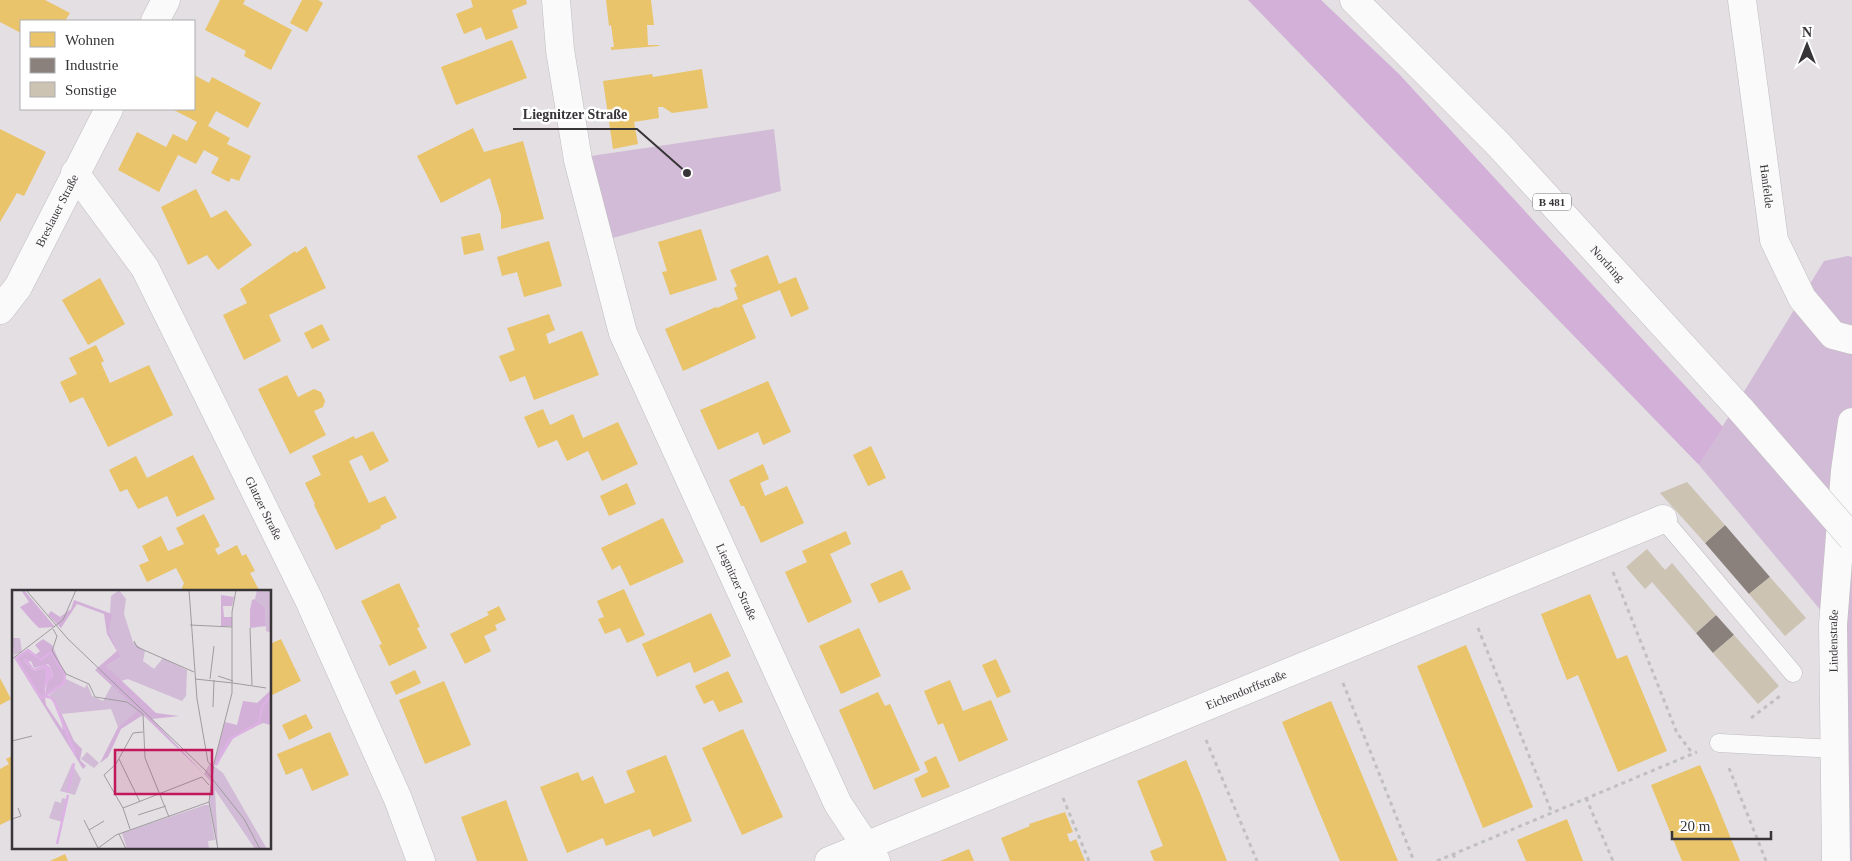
<svg xmlns="http://www.w3.org/2000/svg" width="1852" height="861" font-family="'Times New Roman',serif">
<style>
.green{fill:#d2bbd6}
.forest{fill:#d2b0d8}
.homes{fill:#e9c46a}
.industry{fill:#8a817c}
.building{fill:#ccc3b3}
.lines{fill:none;stroke-linecap:round;stroke-linejoin:round}
.lane-casing{stroke:#c0bec0;stroke-width:19}
.street-casing{stroke:#c0bec0;stroke-width:29}
.primary-casing{stroke:#c0bec0;stroke-width:29}
.path{stroke:#c1c0c1;stroke-width:3;stroke-dasharray:4 4;stroke-linecap:butt}
.lane{stroke:#fbfafb;stroke-width:18}
.street{stroke:#fbfafb;stroke-width:28}
.primary{stroke:#fbfafb;stroke-width:28}
.primary-bridge-casing{stroke:#c0bec0;stroke-width:29;stroke-linecap:butt}
.primary-bridge{stroke:#fbfafb;stroke-width:28}
.labels{text-anchor:middle;dominant-baseline:central;stroke-width:5;stroke-linejoin:round;paint-order:stroke}
.shield{fill:#fff;stroke:#747274;stroke-width:1}
.shield-label{font-size:11px;font-weight:bold;fill:#383538}
.street-label{font-size:12px;fill:#383538;stroke:#fff}
.inset-river{fill:none;stroke:#ddb1e4;stroke-width:2.5}
.inset-road{fill:none;stroke:#9f9b9f;stroke-width:1}
.view{fill:#c2185b;fill-opacity:0.15;stroke:#c2185b;stroke-width:2.5}
.inset-edge{fill:none;stroke:#383538;stroke-width:2.5}
.leader{fill:none;stroke:#383538;stroke-width:2}
.callout-dot{fill:#383538;stroke:#fff;stroke-width:2}
.callout-label{font-size:14px;text-anchor:middle;font-weight:bold;fill:#383538;stroke:#fff;stroke-width:5;stroke-linejoin:round;paint-order:stroke}
</style>
<rect width="100%" height="100%" fill="#e3dfe3"/>
<g class="green">
<polygon points="774,129 781,191 609,239 591,156"/>
<polygon points="1848,256 1852,257 1852,861 1836,861 1833,625 1699,465 1824,261"/>
</g>
<polygon class="forest" points="1248,0 1321,0 1399,74 1723,427 1699,465"/>
<g class="homes">
<polygon points="0,0 45,0 70,13 65,21 21,21 21,33 0,22"/>
<polygon points="220,0 245,0 243,4 292,30 271,70 244,56 246,51 205,30"/>
<polygon points="302,0 318,0 323,3 307,32 290,23"/>
<polygon points="471,0 526,0 527,4 512,10 518,28 486,40 481,27 464,34 456,14 473,7"/>
<polygon points="606,0 651,0 654,25 647,25 648,45 659,45 659,46 611,50 611,47 614,47 611,25 609,26"/>
<polygon points="512,40 527,78 456,105 441,67"/>
<polygon points="702,69 708,108 672,113 663,107 658,107 659,118 634,122 638,144 613,149 603,81 652,74 653,77"/>
<polygon points="194,75 209,83 212,77 261,103 248,128 216,111 208,126 230,138 227,144 251,156 239,181 231,178 229,182 211,173 219,158 204,150 196,164 178,155 159,192 118,170 137,132 166,147 173,134 187,141 197,122 172,109 194,109"/>
<polygon points="473,128 484,152 523,141 544,219 501,229 501,215 490,178 441,203 417,156"/>
<polygon points="0,129 46,152 24,196 17,193 0,222"/>
<polygon points="196,189 211,218 226,210 252,245 218,270 207,255 188,265 161,207"/>
<polygon points="701,229 717,280 670,295 662,272 667,271 658,242"/>
<polygon points="480,233 484,250 464,255 461,237"/>
<polygon points="549,241 562,286 524,297 517,272 502,276 497,257"/>
<polygon points="306,246 326,288 269,315 281,341 244,360 223,315 247,303 240,289 295,251 296,253"/>
<polygon points="768,255 779,284 796,277 809,309 791,317 780,290 742,305 756,338 683,371 665,329 716,307 717,308 738,299 734,288 737,286 730,270"/>
<polygon points="100,278 125,324 88,345 62,300"/>
<polygon points="549,314 555,330 546,334 549,344 582,331 599,375 534,400 525,376 510,382 499,356 515,350 507,328"/>
<polygon points="322,324 330,340 312,349 304,333"/>
<polygon points="96,345 104,361 101,363 110,383 149,365 173,415 108,447 83,397 70,403 60,382 77,374 69,358"/>
<polygon points="287,375 298,397 314,389 321,392 325,401 323,407 314,411 326,435 290,454 258,389"/>
<polygon points="768,381 791,432 763,445 758,432 718,450 700,410"/>
<polygon points="543,409 550,425 573,414 583,438 618,422 638,464 602,481 588,451 567,461 557,440 538,448 524,417"/>
<polygon points="373,431 389,461 370,471 362,455 349,461 369,503 385,496 397,518 380,526 381,528 336,550 314,505 315,504 305,483 321,475 312,456 354,436 355,439"/>
<polygon points="871,446 886,478 868,486 853,455"/>
<polygon points="193,455 215,499 177,517 167,496 138,509 127,489 120,492 109,470 136,456 147,478"/>
<polygon points="763,464 769,479 760,483 765,496 787,486 804,523 761,543 744,506 741,506 729,480"/>
<polygon points="627,483 636,504 609,516 600,496"/>
<polygon points="204,514 220,546 215,549 218,555 237,545 242,556 246,554 255,571 250,573 259,590 181,591 184,583 176,568 147,582 139,565 149,561 142,546 161,536 168,551 184,544 176,528"/>
<polygon points="663,518 684,562 630,586 620,565 612,570 601,548"/>
<polygon points="846,531 851,544 830,554 852,602 808,623 785,572 807,562 802,551"/>
<polygon points="902,570 911,589 879,603 870,584"/>
<polygon points="399,583 420,627 417,628 427,648 389,666 379,645 382,644 361,601"/>
<polygon points="624,589 645,635 627,643 620,628 605,634 598,619 604,617 597,601"/>
<polygon points="1590,594 1617,659 1627,655 1667,751 1618,772 1578,675 1567,680 1541,614"/>
<polygon points="499,606 506,620 495,625 497,630 484,636 491,651 465,664 450,634 489,615 487,612"/>
<polygon points="711,613 731,656 694,673 690,662 657,677 642,644"/>
<polygon points="859,628 881,676 841,694 819,646"/>
<polygon points="281,639 301,681 270,696 270,644"/>
<polygon points="1466,645 1533,807 1483,828 1417,666"/>
<polygon points="996,659 1011,692 997,698 982,665"/>
<polygon points="415,670 421,683 396,695 390,682"/>
<polygon points="728,671 743,702 719,712 713,700 704,704 695,686"/>
<polygon points="0,678 11,699 0,705"/>
<polygon points="950,680 963,711 991,700 1008,740 959,762 943,723 938,725 924,691"/>
<polygon points="444,681 471,745 425,764 399,700"/>
<polygon points="878,692 885,706 890,704 920,770 874,790 839,710"/>
<polygon points="1331,701 1345,734 1398,861 1340,861 1335,850 1282,722"/>
<polygon points="306,714 313,728 289,740 282,725"/>
<polygon points="743,729 783,817 742,835 702,748"/>
<polygon points="330,732 349,775 312,791 302,768 286,775 277,754"/>
<polygon points="14,755 14,818 0,825 0,769 9,764 6,759"/>
<polygon points="666,755 692,821 653,837 650,829 606,846 603,838 567,853 540,787 578,772 582,781 593,776 605,804 635,792 626,771"/>
<polygon points="936,756 950,787 922,798 914,779 928,772 924,762"/>
<polygon points="1186,760 1200,793 1227,861 1154,861 1150,851 1163,846 1137,781"/>
<polygon points="1700,765 1714,797 1740,861 1682,861 1651,785"/>
<polygon points="506,800 528,861 477,861 461,817"/>
<polygon points="1065,812 1073,832 1067,834 1070,842 1076,839 1085,861 1010,861 1001,838 1030,826 1029,824"/>
<polygon points="1567,819 1583,861 1526,861 1517,840"/>
<polygon points="969,849 974,861 940,861"/>
<polygon points="65,854 68,861 50,861"/>
</g>
<g class="industry">
<polygon points="1725,525 1770,577 1749,594 1705,543"/>
<polygon points="1716,615 1734,635 1713,653 1696,633"/>
</g>
<g class="building">
<polygon points="1687,482 1725,525 1705,543 1660,493"/>
<polygon points="1647,549 1665,570 1672,563 1716,615 1696,633 1652,582 1645,589 1626,567"/>
<polygon points="1770,577 1806,618 1785,636 1749,594"/>
<polygon points="1734,635 1779,686 1758,704 1713,653"/>
</g>
<g class="lines">
<g class="lane-casing">
<g id="lane">
<polyline points="1663,519 1793,673"/>
<polyline points="1719,743 1835,749"/>
</g>
</g>
<g class="street-casing">
<g id="street">
<path id="s1" d="M556 0 560 50 578 160 623 333 838 804 876 861"/>
<path id="s2" d="M1742 0 1774 240 1802 298 1833 335 1852 340"/>
<polyline points="155,21 166,0"/>
<path id="s3" d="M75 173 145 268 309 600 398 799 421 861"/>
<path id="s4" d="M0 310 18 287 109 109"/>
<path id="s5" d="M829 861 1663 519"/>
<path id="s6" d="M1836 861 1833 625 1845 471 1852 422"/>
</g>
</g>
<g class="primary-casing">
<g id="primary">
<path id="s7" d="M1354 0 1499 145 1742 411"/>
</g>
</g>
<g class="path">
<polyline points="1613,572 1677,733 1693,754"/>
<polyline points="1478,628 1552,813"/>
<polyline points="1343,683 1414,861"/>
<polyline points="1751,718 1780,696"/>
<polyline points="1206,740 1257,861"/>
<polyline points="1729,768 1766,861"/>
<polyline points="1063,798 1089,861"/>
<polyline points="1586,798 1613,861"/>
<polyline points="1453,854 1456,861"/>
<polyline points="1437,861 1697,752"/>
</g>
<use href="#lane" class="lane"/>
<use href="#street" class="street"/>
<use href="#primary" class="primary"/>
<g class="primary-bridge-casing">
<polyline id="primary-bridge" points="1742,411 1852,538"/>
</g>
<use href="#primary-bridge" class="primary-bridge"/>
</g>
<g class="labels">
<rect class="shield" x="1533" y="193.5" width="38" height="17" rx="4"/>
<g class="shield-label">
<text x="1552" y="202">B 481</text>
</g>
<g class="street-label">
<text stroke="none"><textPath href="#s2" startOffset="188">Hanfelde</textPath></text>
<text stroke="none"><textPath href="#s4" startOffset="115">Breslauer Straße</textPath></text>
<text stroke="none"><textPath href="#s7" startOffset="366">Nordring</textPath></text>
<text stroke="none"><textPath href="#s3" startOffset="386">Glatzer Straße</textPath></text>
<text stroke="none"><textPath href="#s1" startOffset="614">Liegnitzer Straße</textPath></text>
<text stroke="none"><textPath href="#s6" startOffset="220">Lindenstraße</textPath></text>
<text stroke="none"><textPath href="#s5" startOffset="451">Eichendorffstraße</textPath></text>
</g>
</g>
<g transform="translate(12 590)">
<rect width="259" height="259" fill="#e3dfe3"/>
<path d="M107 0 114 9 112 24 121 52 133 61 131 71 142 79 151 68 175 80 174 106 170 111 116 89 109 91 94 76 109 67 97 41 99 6ZM245 0H259V43L254 41 253 18 243 9ZM0 44 1 48H8L10 62 2 65ZM54 89 73 98 75 94 80 106 91 111 100 95 127 120 106 137 99 119 50 124 37 106ZM75 162 87 173 82 178 69 169ZM198 173 211 183 255 259H243L203 200 206 259 197 212 199 192 192 184ZM60 174 69 189 63 205 48 201ZM50 208 54 209 50 232 37 228 43 211 49 213ZM193 215H197L203 250 196 251 197 259H115L110 243Z" fill="#d2bbd6"/>
<path d="M9 0H12L43 37 27 38 20 31 8 17 17 12ZM209 5 222 7 220 16H211L212 27H220V36H209ZM243 9 253 18 254 36 238 38V20L240 10ZM62 10 100 24 97 41 109 67 94 76 144 123 167 126 140 129 192 184 131 125 109 139 96 167 88 173 106 137 126 120 83 80 105 61 95 44 92 24 65 14 49 38 36 25 39 21 48 27 59 19ZM31 49 40 55 53 84 52 93 33 108 34 115 51 140 47 118 62 151 70 159 68 170 74 176 71 179 3 69 16 61 22 66 28 61 23 55ZM19 71 22 78 36 74 39 78 41 86 35 93 33 105 34 78 22 81 13 72ZM259 100V135L251 133 222 147 204 176 202 173 213 132 225 135 231 111 245 113Z" fill="#d2b0d8" fill-rule="evenodd"/>
<path d="M15 69 22 79 34 74 39 78 41 88 35 93 31 106 34 78 22 81 11 70Z" fill="#ddb1e4"/>
<path class="inset-river" d="M16 60 29 70 39 62 53 84 52 93 29 108 4 68ZM32 106 40 108 43 113 63 164M204 175 218 149 247 133 250 117 259 105M56 202 62 173M45 254 56 205"/>
<path class="inset-road" d="M14 0 56 49 194 181 232 229 248 259M177 0 185 109 196 172 201 177M178 35 220 37M238 38 240 95M41 39 45 46 40 61 54 84 77 94 83 107 115 112 131 124 133 168 157 227M122 51 125 57 182 82M0 69 51 30 64 0M206 86 221 91M183 89 221 93M198 89 202 56M221 93 254 98M201 117 202 90M0 151 20 146M107 169 128 212M111 218 190 187 197 195M126 225 154 216M0 229 9 226 6 218M72 230 86 258M118 239 111 218 92 185 104 174 121 143 131 142M77 240 92 231M107 244 114 259M85 259 104 245 197 212M206 259 197 212 202 173 220 103V22L224 0"/>
<path class="view" d="M103 160H200V204H103Z"/>
<rect width="259" height="259" class="inset-edge"/>
</g>
<path class="leader" d="M687 173L637 129H513"/>
<circle class="callout-dot" cx="687" cy="173" r="5"/>
<g class="callout-label">
<text x="575" y="119">Liegnitzer Straße</text>
</g>
<rect x="20" y="20" width="175" height="90" fill="#ffffff" stroke="#afaeaf"/>
<rect x="30" y="32" width="25" height="15" fill="#e9c46a" stroke="#afaeaf"/>
<text x="65" y="45" font-size="15" fill="#383538">Wohnen</text>
<rect x="30" y="58" width="25" height="15" fill="#8a817c" stroke="#afaeaf"/>
<text x="65" y="70" font-size="15" fill="#383538">Industrie</text>
<rect x="30" y="82" width="25" height="15" fill="#ccc3b3" stroke="#afaeaf"/>
<text x="65" y="95" font-size="15" fill="#383538">Sonstige</text>
<g transform="translate(1807 45)" stroke="#ffffff" stroke-width="4" paint-order="stroke">
<path d="M0-4L9 19L0 12L-9 19Z" fill="#383538"/>
<text y="-8" font-size="14" font-weight="bold" text-anchor="middle" fill="#383538">N</text>
</g>
<path d="M1672 831v8h99v-8" fill="none" stroke="#383538" stroke-width="2.5"/>
<text x="1680" y="831" font-size="15" fill="#383538" stroke="#ffffff" stroke-width="4" paint-order="stroke">20 m</text>
</svg>
